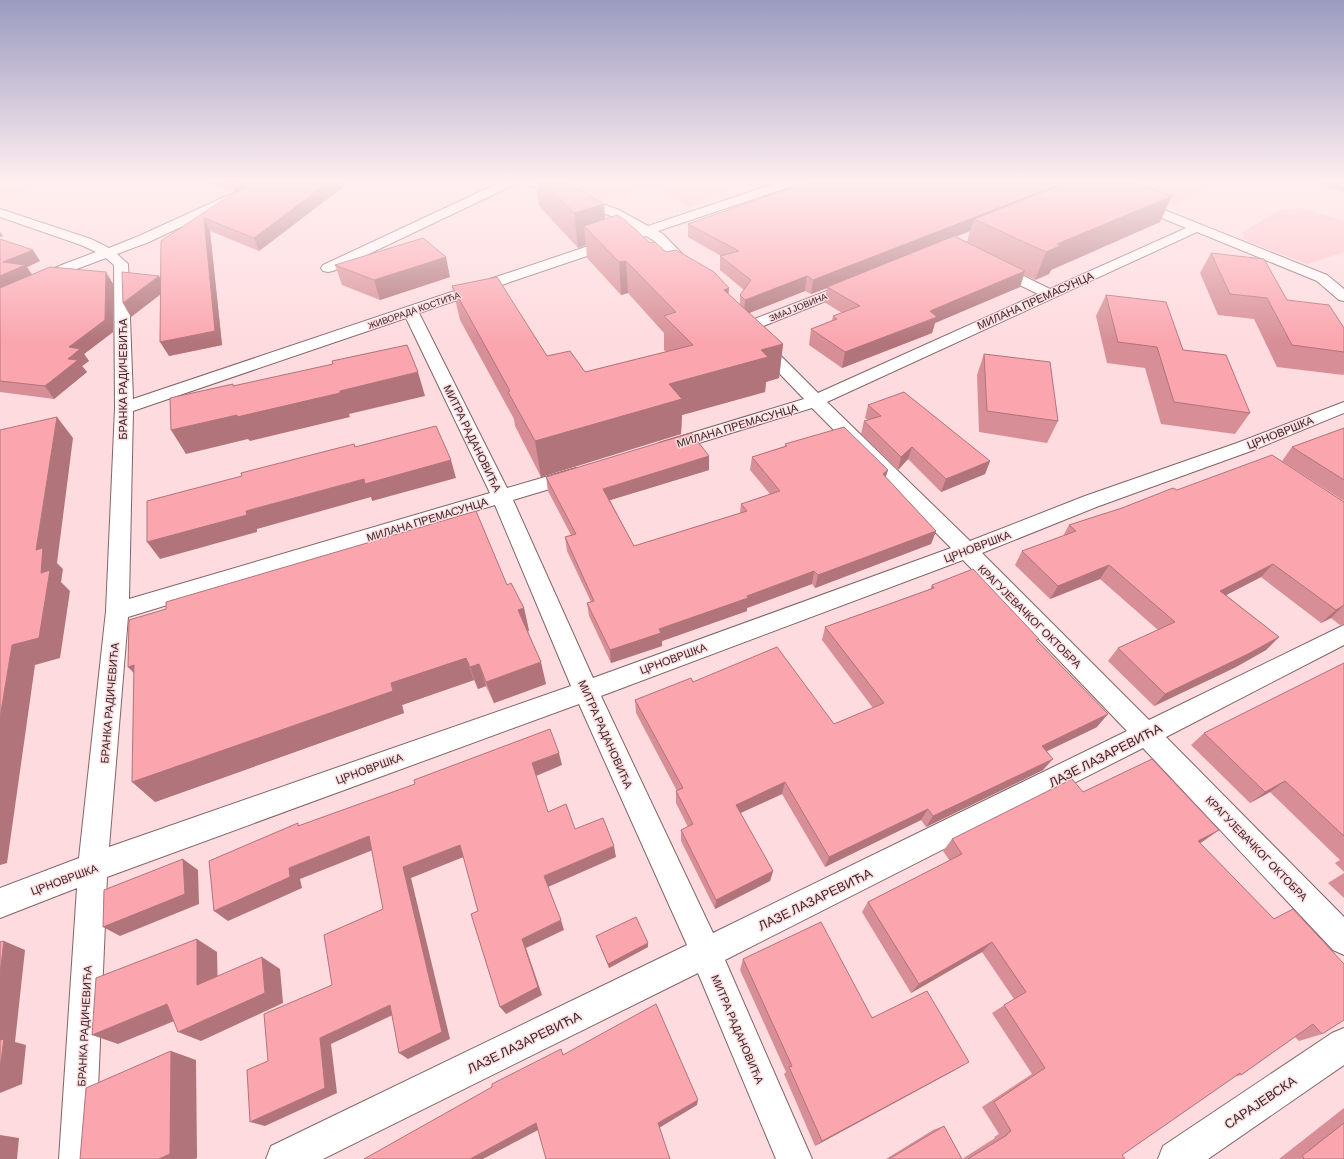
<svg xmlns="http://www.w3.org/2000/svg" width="1344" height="1159" font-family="Barlow,sans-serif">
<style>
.green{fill:#ffbfc6}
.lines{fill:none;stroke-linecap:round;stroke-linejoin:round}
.street-casing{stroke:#826467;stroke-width:2}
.street{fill:#fff;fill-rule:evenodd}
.wall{fill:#d88e96;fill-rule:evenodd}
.shaded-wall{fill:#b0747a}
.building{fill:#fba5af;stroke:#b0747a}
.labels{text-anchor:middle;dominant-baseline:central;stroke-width:3;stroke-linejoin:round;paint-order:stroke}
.far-street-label{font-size:9px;fill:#372a2b;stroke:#fedbde}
.street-label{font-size:11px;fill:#372a2b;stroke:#fedbde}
.near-street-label{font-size:13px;fill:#372a2b;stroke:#fedbde}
</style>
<rect width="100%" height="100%" fill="#fedbde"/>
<g class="green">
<polygon points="0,181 48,181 16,193 0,195"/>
<polygon points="586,181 715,181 732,189 689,208 657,186 603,199 578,191"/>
<polygon points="1142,181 1223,181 1173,206 1125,189"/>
<polygon points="1298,208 1312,211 1344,221 1344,252 1307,264 1249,242 1244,238 1242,233 1279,210"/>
</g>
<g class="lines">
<g class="street-casing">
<g id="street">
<path d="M259 181H274L272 184 149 242 117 254 128 264 133 399 636 230 611 216 527 184 525 181H541L619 210 648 226 783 181H800L798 184 658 231 663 234 697 269 699 272 697 275 692 276 687 275 653 240 646 236 419 313 507 488 576 468 583 469 586 474 583 479 513 500 593 678 951 548 812 408 673 451 666 453 659 451 657 447 659 443 804 399 753 346 751 343 753 340 759 338 765 340 818 393 1038 294 989 270 987 267 989 264 994 263 999 264 1050 289 1186 228 1133 206 1131 203 1133 200 1137 199 1327 275 1344 289V301L1339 300 1317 281 1197 232 827 402 970 541 1085 496 1237 443 1344 402V413L1251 451 1099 506 982 553 1149 720 1344 625V645L1166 737 1344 917V955L1333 950 1143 748 725 960 812 1159H776L698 973 323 1159H266L271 1146 687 945 579 704 107 877 95 1159H59L77 888 0 918V888L79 858 106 611 115 408 114 265 106 258 74 270 0 302V293L64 264 96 252 81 245 0 217V209L91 239 109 248 139 236ZM406 318 490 493 129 599 133 411ZM495 505 571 686 109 847 128 617ZM963 560 1127 731 713 933 601 696Z"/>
<polygon points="503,181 518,181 516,184 333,271 328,272 323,271 321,268 323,265"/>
<polygon points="853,281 858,282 860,285 858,288 751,331 745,333 739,331 737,328 739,325"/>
<polygon points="1344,1028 1344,1065 1208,1159 1158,1159 1163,1146 1332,1033"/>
</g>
</g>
<use href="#street" class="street"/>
</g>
<g class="wall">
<polygon points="199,181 351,181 259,251 210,231 222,345 169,356 161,294 131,317 123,303 159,276 161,279 161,241 249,186 248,184 235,191"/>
<path d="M536 181H564L604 204 605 219 666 252 729 295 740 305V295L744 290 720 270V256H721L688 237V224L810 181 1160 222 1051 270 1049 274 1035 280 1024 275 1020 287 935 323 932 333 842 368 809 345 811 329 832 320 833 316 842 313 824 302 827 288 811 294 805 291 749 313 783 344 779 378 766 382 765 392 682 415 681 434 541 477 515 426 514 419 460 320 452 286 547 356 585 372 666 352 664 350V333L628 293 621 295 587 258 586 245 578 248 539 206ZM970 231 967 242 955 237Z"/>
<polygon points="1306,181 1344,181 1344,192"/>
<polygon points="0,239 40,261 27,267 32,275 106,272 113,284 113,332 84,354 89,361 82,366 87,372 54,399 0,392"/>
<polygon points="1211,253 1287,300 1344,328 1344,374 1343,375 1277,367 1254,319 1218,315 1200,273"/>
<polygon points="335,265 450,277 380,300 342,285"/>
<polygon points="1106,295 1183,350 1250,413 1235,434 1161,424 1145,368 1107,363 1096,316"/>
<polygon points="984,354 1058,421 1047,443 979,432 977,375"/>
<polygon points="868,405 990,461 985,474 941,492 908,459 898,470 861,434 864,421 868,420 865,418"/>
<polygon points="1344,428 1344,501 1282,461 1292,447"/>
<polygon points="785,444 888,470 885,477 936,531 931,544 815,588 812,584 747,608 747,611 662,641 662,646 611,663 589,616 587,603 591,602 567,551 565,537 571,535 548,491 546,477 709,456 709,470 610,500 634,546 740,513 741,504 770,494 750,470 752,457 785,446"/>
<polygon points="1177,490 1344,502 1344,624 1340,625 1331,618 1321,623 1261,577 1226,595 1279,637 1266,650 1236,667 1154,706 1108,661 1118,648 1158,630 1100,579 1050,599 1015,565 1022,551 1063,536 1069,525 1122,508"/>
<polygon points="507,585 524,608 529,631 528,631 546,684 494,703 486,686 478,689 474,680 402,705 404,713 155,802 134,672 128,667"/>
<polygon points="932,585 1037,642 1097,727 1047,751 1043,770 926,827 921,820 825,867 782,794 740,813 773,871 770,881 715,909 681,841 681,830 688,827 676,803 676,791 677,791 636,713 635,700 693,682 834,724 873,708 822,640 825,627 930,589"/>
<polygon points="1344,663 1344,872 1335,863 1340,860 1270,792 1250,803 1191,745 1204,733"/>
<polygon points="1083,792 1219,830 1200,843 1274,919 1293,909 1322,1034 1299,1041 1295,1037 1241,1075 1234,1077 1122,1155 1125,1159 886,1159 933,1130 944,1126 962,1159 995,1138 994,1137 999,1134 982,1107 1032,1074 992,1013 1014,999 982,952 911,993 862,912 868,902 950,861 943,851 952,839"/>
<polygon points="1344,873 1344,898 1328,883"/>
<polygon points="596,936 648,947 609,968 598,941"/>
<polygon points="743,959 872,1018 955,1070 815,1146 784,1074 786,1072 740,970"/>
<polygon points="1344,1108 1344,1159 1279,1159"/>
</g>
<g class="shaded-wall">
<polygon points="230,181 256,181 248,182 249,183 248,183 248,184 235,191"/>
<polygon points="330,181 351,181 259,251 254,238"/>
<polygon points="1068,181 1076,181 974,219 970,231 828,287 827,287 827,288 811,294 813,280"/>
<polygon points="1172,196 1160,222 1051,270 1049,274 1035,280 1046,252 1057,244"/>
<polygon points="604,204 606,239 584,226 586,245 578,248 574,213"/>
<polygon points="204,218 210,231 222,345 169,356 160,342"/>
<polygon points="0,232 3,236 0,237"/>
<polygon points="33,250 40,261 27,267 33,276 0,291 0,276 3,262"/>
<polygon points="446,257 450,277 380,300 374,280"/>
<polygon points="626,261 628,293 621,295 619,262"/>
<polygon points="1025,271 1020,287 935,323 932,333 842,368 845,352 930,311"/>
<polygon points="106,272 113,284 113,332 84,354 89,361 82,366 87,372 54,399 45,386 68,359 69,347"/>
<polygon points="159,276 166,290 131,317 123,303"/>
<polygon points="807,276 805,291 744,315 745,300"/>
<polygon points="729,288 727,321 724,290"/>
<polygon points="783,344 779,378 766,382 765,392 682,415 681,434 541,477 535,441 669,384 761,350"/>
<polygon points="418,372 425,396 349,414 350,417 250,441 248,439 186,454 171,430"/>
<polygon points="57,417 73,438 57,563 63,569 61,582 70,591 60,658 35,665 7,863 0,865 0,718 12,645 41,573 36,550"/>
<polygon points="912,447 908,459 898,470 901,457"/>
<polygon points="709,456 709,470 604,502 603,489"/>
<polygon points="451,460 456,478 372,501 371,497 257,529 257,532 160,559 147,542 246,511 364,479"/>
<polygon points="990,461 985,474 941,492 946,479"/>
<polygon points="888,470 884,483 883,474"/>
<polygon points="936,531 931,544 815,588 818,575"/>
<polygon points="1273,564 1261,577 1209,604 1220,591"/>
<polygon points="1109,565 1100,579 1050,599 1058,586"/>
<polygon points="814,571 812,584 747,608 747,611 662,641 662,646 611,663 610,650 659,629"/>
<polygon points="1344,605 1331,618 1321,623 1336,610"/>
<polygon points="524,608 529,631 524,633 518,610"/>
<polygon points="1279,637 1266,650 1236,667 1154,706 1165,694"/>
<polygon points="466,658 474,680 402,705 404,713 155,802 132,782 391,683"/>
<polygon points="541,662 546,684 494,703 486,682"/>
<polygon points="479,664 486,686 478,689 470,667"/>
<polygon points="134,665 149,689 128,667"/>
<polygon points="1108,714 1097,727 1033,758 1042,746"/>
<polygon points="559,753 562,765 536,776 532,763"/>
<polygon points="1053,759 1043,770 926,827 933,816"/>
<polygon points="1285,781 1270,792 1250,803 1265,792"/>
<polygon points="785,782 782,794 734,816 736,805"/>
<polygon points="928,809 921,820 825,867 829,857"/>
<polygon points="1219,830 1202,842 1182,852 1198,841"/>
<polygon points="369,836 378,848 300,879 302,888 228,921 214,911 289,868"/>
<polygon points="460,845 466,856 411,878 450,1039 408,1059 399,1053 403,867"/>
<polygon points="614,846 616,857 548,887 544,876"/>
<polygon points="183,859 198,870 199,904 120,936 103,927"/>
<polygon points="773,871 770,881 715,909 716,900"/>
<polygon points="561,920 564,930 526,948 542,995 506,1014 500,1007 522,939"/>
<polygon points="197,939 217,952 218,996 197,985"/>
<polygon points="4,941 25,950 15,1042 26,1045 22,1084 0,1093 0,974"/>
<polygon points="992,942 982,952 911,993 919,984"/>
<polygon points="648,943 648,947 609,968 608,964"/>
<polygon points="262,957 280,969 283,1003 201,1041 178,1032"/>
<polygon points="167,1004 189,1015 118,1044 92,1035"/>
<polygon points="390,1005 399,1012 331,1044 337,1093 265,1126 250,1122 320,1038"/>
<polygon points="171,1051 196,1060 197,1158 195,1159 159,1159"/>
<polygon points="969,1062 955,1070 815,1146 822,1141"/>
<polygon points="698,1100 697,1105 659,1128 658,1123"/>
<polygon points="536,1123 542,1128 483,1159 470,1159"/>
<polygon points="0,1135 19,1138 17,1159 0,1159"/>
</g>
<g class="building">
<polygon points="250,181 330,181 254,238 204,218 215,331 160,342 161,241 229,196 252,184 248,183 250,182 248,182"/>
<polygon points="543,181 564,181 604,204 574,213"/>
<polygon points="810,181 1068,181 813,280 807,276 745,300 740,295 751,280 720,256 739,251 688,224"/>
<polygon points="1071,181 1129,181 1172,196 1057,244 1060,246 1046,252 974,219"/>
<polygon points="617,215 625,220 650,243 655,242 666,252 676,250 714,272 729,288 724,290 783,344 761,350 768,357 669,384 682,399 535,441 508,392 510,391 452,286 497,277 547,356 570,351 585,372 693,345 664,316 676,312 626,261 619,262 584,226"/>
<polygon points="954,236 1025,271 930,311 937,317 845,352 811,329 837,319 833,316 860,306 827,287"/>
<polygon points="423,238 446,257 374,280 335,265"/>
<polygon points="0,239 33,250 3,262 25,265 0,276"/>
<polygon points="1211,253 1264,259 1287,300 1329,305 1344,328 1344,352 1292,345 1267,298 1230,294"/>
<polygon points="50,267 106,272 105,320 69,347 80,349 68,359 78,360 45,386 0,381 0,288"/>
<polygon points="122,272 159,276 123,303"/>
<polygon points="1106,295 1166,302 1183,350 1226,355 1250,413 1174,402 1157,347 1118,342"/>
<polygon points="407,345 418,372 340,391 340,393 237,417 237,415 171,430 170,398 233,384 233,386 333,364 332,361"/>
<polygon points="984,354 1050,362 1058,421 987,411"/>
<polygon points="904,392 990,461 946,479 912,447 901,457 864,421 881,416 868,405"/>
<polygon points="57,417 36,550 43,548 41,573 50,570 39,638 12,645 0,718 0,430"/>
<polygon points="436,426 451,460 365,484 364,479 246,511 247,515 147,542 147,501 242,476 241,473 354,444 355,447"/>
<polygon points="844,427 888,470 883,474 936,531 818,575 814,571 747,596 748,598 659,629 661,633 610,650 587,603 594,601 565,537 576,534 546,477 691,433 709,456 603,489 634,546 747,511 741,504 780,491 752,457 787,446 785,444"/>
<polygon points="1344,428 1344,480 1292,447"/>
<polygon points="1272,455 1344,502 1344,605 1336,610 1273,564 1220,591 1279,637 1248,654 1165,694 1118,648 1175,622 1109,565 1058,586 1022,551 1076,531 1069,525 1122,508 1173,488 1177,490"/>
<polygon points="476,511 507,585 511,583 524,608 518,610 541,662 486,682 479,664 470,667 466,658 391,683 393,691 132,782 134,665 128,667 129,620 166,609 166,602"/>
<polygon points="973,569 1039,639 1036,640 1108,714 1042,746 1053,759 933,816 928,809 829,857 785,782 736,805 773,871 716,900 681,830 693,824 676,791 683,788 635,700 691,678 693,682 777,647 834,724 884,703 825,627 934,588 932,585"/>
<polygon points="1344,663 1344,836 1285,781 1265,792 1204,733"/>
<polygon points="550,729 559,753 532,763 548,812 566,804 575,829 603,818 614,846 544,876 561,920 522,939 538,987 500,1007 471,914 478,911 460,845 403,867 442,1032 399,1053 390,1005 320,1038 325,1088 250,1122 247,1070 268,1061 264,1014 332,985 324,935 383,909 369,836 289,868 290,877 214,911 209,861 298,823 298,826 415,784 414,780"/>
<polygon points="1152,759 1219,830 1198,841 1274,919 1293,909 1344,964 1344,1020 1322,1034 1313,1024 1241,1075 1240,1073 1122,1155 1125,1159 968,1159 1007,1135 1007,1134 1011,1131 994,1102 1045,1068 1004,1005 1026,992 992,942 919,984 868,902 962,854 952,839 1072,779 1083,792"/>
<polygon points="183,859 185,894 103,927 104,890"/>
<polygon points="636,917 648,943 608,964 596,936"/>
<polygon points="821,922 872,1018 927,991 969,1062 822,1141 789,1067 792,1066 743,959"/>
<polygon points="197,939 197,985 262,957 265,993 178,1032 167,1004 92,1035 96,978"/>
<polygon points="4,941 0,974 0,942"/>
<polygon points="656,1004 698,1100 658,1123 670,1159 546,1159 536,1123 470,1159 364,1159 492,1087 492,1084 561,1049 563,1055"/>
<polygon points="4,1039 0,1069 0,1040"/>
<polygon points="171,1051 170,1154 159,1159 80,1159 86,1088"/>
<polygon points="1344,1123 1344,1159 1303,1159 1304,1158 1302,1156"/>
<polygon points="944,1126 962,1159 889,1159"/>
</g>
<linearGradient id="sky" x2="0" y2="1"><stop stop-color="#9b9bbf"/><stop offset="0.53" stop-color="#ffeff0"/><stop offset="1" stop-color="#ffeff0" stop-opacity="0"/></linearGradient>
<rect width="1344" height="343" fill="url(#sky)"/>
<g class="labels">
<g class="far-street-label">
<text transform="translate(798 307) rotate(-22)">ЗМАЈ ЈОВИНА</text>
<text transform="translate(414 310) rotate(-19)">ЖИВОРАДА КОСТИЋА</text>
</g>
<g class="street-label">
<text transform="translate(1035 300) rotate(-24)">МИЛАНА ПРЕМАСУНЦА</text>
<text transform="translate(122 379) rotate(-90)">БРАНКА РАДИЧЕВИЋА</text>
<text transform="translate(737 425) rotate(-17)">МИЛАНА ПРЕМАСУНЦА</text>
<text transform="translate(1280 432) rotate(-22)">ЦРНОВРШКА</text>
<text transform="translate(473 438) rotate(64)">МИТРА РАДАНОВИЋА</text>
<text transform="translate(427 519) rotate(-17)">МИЛАНА ПРЕМАСУНЦА</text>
<text transform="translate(977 546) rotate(-21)">ЦРНОВРШКА</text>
<text transform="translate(1030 616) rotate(45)">КРАГУЈЕВАЧКОГ ОКТОБРА</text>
<text transform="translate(673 658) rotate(-20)">ЦРНОВРШКА</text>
<text transform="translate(109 703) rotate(-85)">БРАНКА РАДИЧЕВИЋА</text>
<text transform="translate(606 734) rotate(66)">МИТРА РАДАНОВИЋА</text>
<text transform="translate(369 768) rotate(-20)">ЦРНОВРШКА</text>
<text transform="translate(1257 848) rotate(46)">КРАГУЈЕВАЧКОГ ОКТОБРА</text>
<text transform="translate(64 879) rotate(-20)">ЦРНОВРШКА</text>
<text transform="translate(84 1026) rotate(-87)">БРАНКА РАДИЧЕВИЋА</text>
<text transform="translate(738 1029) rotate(67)">МИТРА РАДАНОВИЋА</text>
</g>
<g class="near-street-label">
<text transform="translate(1105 755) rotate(-27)">ЛАЗЕ ЛАЗАРЕВИЋА</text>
<text transform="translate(815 899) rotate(-26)">ЛАЗЕ ЛАЗАРЕВИЋА</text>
<text transform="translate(524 1042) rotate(-26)">ЛАЗЕ ЛАЗАРЕВИЋА</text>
<text transform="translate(1260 1102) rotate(-34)">САРАЈЕВСКА</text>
</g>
</g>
</svg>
